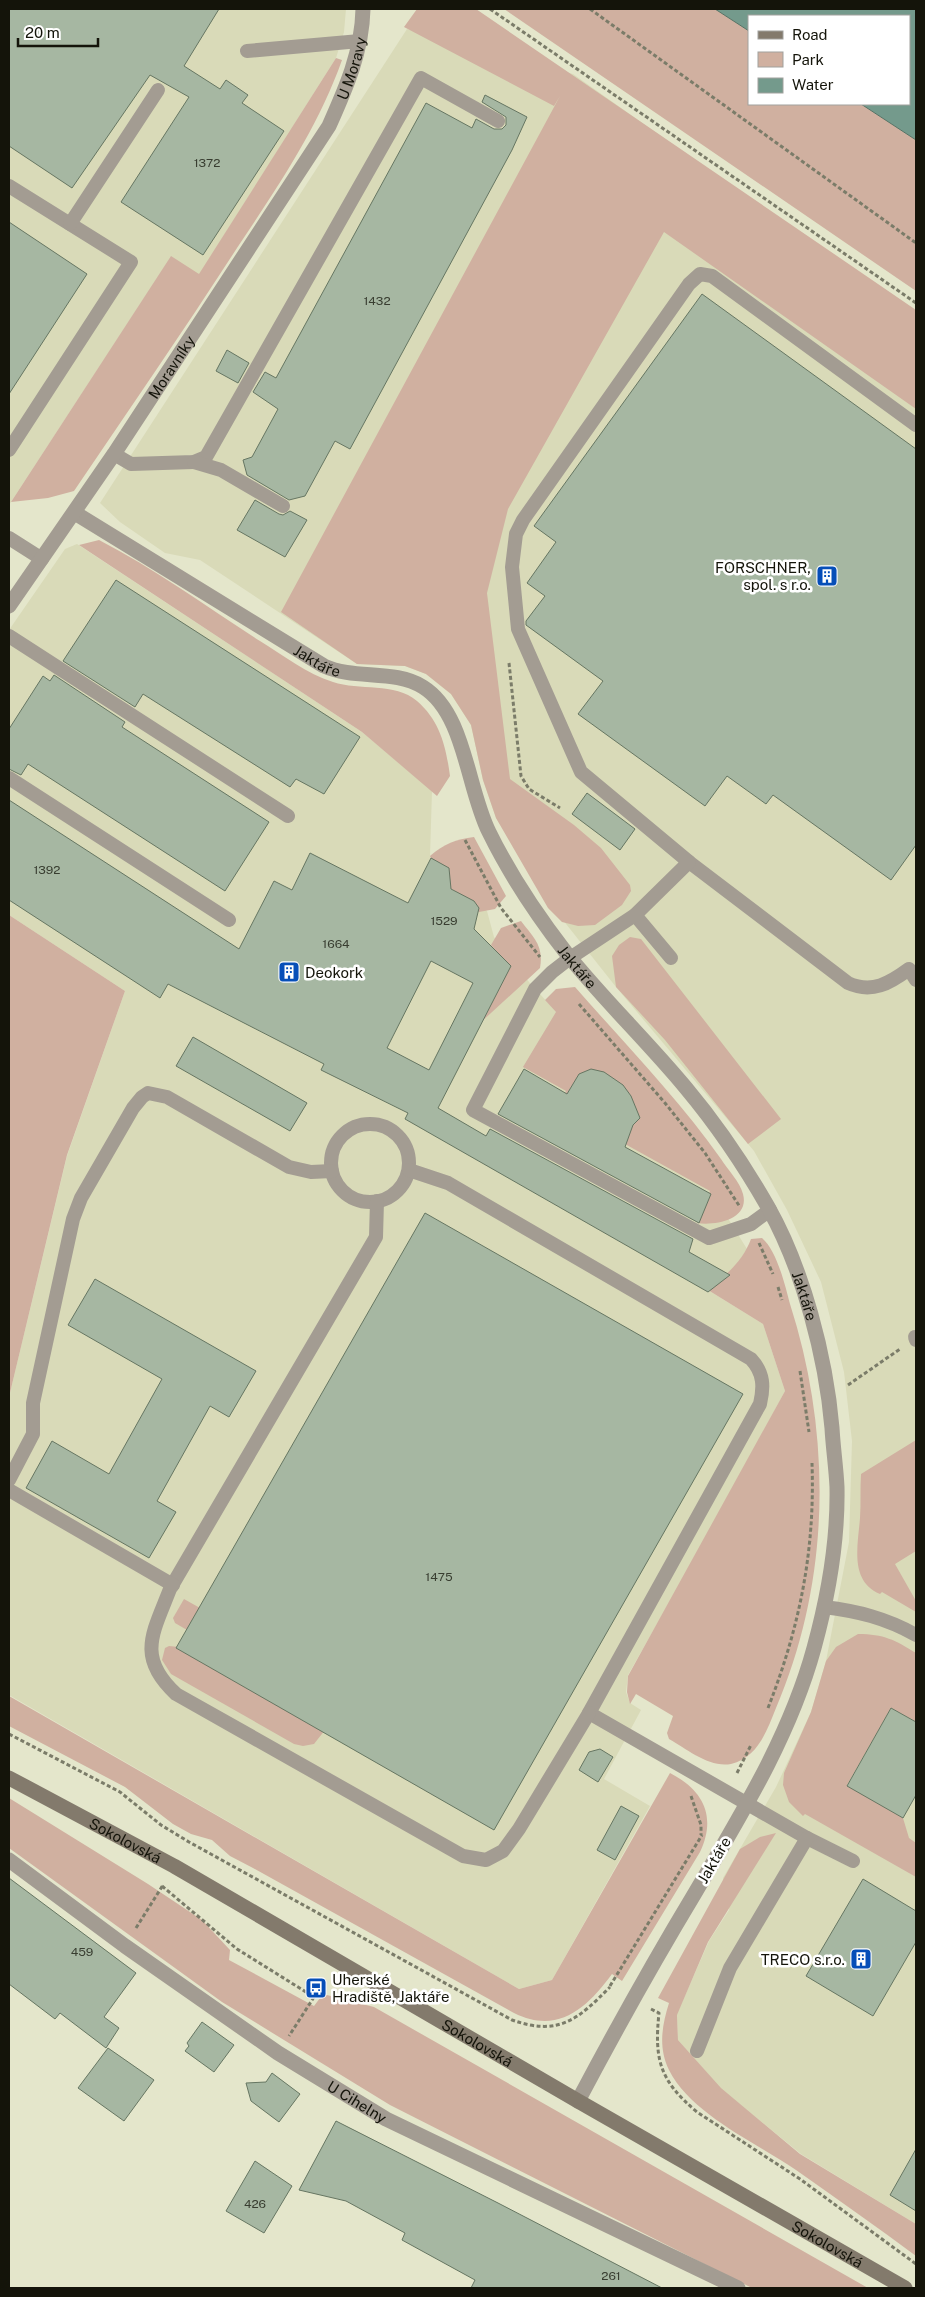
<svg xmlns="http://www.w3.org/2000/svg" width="925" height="2297" font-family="'Public Sans',sans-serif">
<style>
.built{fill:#d9dab8}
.green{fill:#d0b0a0}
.water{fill:#749a8c;stroke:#577265}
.building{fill:#a6b7a2;stroke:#667662;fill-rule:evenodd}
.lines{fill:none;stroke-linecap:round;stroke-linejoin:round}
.path{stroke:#7b7c69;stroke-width:3;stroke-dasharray:4 2.5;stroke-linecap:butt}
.service{stroke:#a39c92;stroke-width:14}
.minor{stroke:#a39c92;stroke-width:15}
.secondary{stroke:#837a6c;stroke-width:15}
.labels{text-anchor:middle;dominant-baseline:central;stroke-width:5;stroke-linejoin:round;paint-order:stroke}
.number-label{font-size:12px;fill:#383d30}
.street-label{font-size:15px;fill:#14140a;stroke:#fff}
.poi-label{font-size:15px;fill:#14140a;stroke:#fff;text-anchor:end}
</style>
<rect width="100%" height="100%" fill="#e4e6cb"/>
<g class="built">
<polygon points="9,9 346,9 344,32 336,58 199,275 171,257 9,505"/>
<polygon points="407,29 573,74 916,316 916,2224 801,2154 721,2089 678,2040 677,2014 709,1941 729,1910 723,1878 776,1787 811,1712 826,1661 849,1542 852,1441 844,1372 821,1282 787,1210 754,1151 616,987 555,910 496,818 483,780 471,725 451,694 426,674 405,666 357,664 200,560 165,553 120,522 100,503"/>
<polygon points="77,544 362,732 432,791 430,856 487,911 494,937 502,948 529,982 569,1026 714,1196 747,1249 734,1269 708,1290 763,1324 785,1391 712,1527 628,1675 626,1692 630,1703 641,1710 604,1779 650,1806 552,1980 519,1989 9,1695 9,1397 67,1156 125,991 9,915 9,630 65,549"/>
</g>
<g class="green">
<polygon points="417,9 476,9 916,310 916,409 664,232 508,509 487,593 510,779 574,825 601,848 630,885 631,891 622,905 595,925 578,926 562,922 548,908 496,818 483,780 471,725 451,694 426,674 405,666 357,664 281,612 560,96 554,106 404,27"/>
<polygon points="504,9 715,9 749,31 749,104 861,104 916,140 916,291"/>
<path d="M336 58 342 60C318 128 277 188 237 248 184 330 129 410 74 491L48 498 11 502 171 256 199 274Z"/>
<path d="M99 540C155 569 207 607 260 641 283 655 307 674 333 682 359 691 395 682 417 701 440 721 446 746 450 776L437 796 362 732 79 545Z"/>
<path d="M474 837 506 896 495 909 479 912 444 884 430 856C444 844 456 839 474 837Z"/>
<polygon points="9,915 125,991 67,1155 9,1397"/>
<path d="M521 921C534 938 544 946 540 968L479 1024 509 965 491 945 501 928Z"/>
<polygon points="630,937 641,939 781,1119 748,1144 665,1040 616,987 612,956 619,945"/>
<path d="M575 987C624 1043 678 1098 721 1159 728 1170 740 1182 743 1194 750 1220 714 1226 697 1223L710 1191 558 1107 566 1091 523 1067 556 1012 545 1000 556 989Z"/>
<path d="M762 1238C777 1251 785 1285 790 1304 832 1435 831 1580 776 1708 767 1730 758 1758 731 1764 709 1768 687 1749 669 1739L667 1733 673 1716 636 1694 630 1704 627 1692 628 1676 785 1391 763 1324 708 1290C725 1276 743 1261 751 1239Z"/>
<path d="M916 1440V1551L895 1564 916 1601V1612L882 1592 880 1594C849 1581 858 1545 860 1518 861 1503 860 1489 861 1474Z"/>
<polygon points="184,1599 200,1608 187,1630 175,1623 173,1618"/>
<path d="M858 1634C884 1634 895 1640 916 1653V1722L891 1708 847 1785 903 1818 909 1838 916 1843V1877L805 1814 803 1816 789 1802 783 1785 784 1773 811 1712 826 1661 836 1647Z"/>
<polygon points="169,1646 179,1647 325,1730 314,1744 303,1746 294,1744 171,1674 162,1660 165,1648"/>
<path d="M9 1696 519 1989 552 1980 670 1773C703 1790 717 1816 700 1852L622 1981 612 1974C587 2008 558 2035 514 2013L253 1868 230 1856 212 1840 191 1834 173 1824 125 1787 9 1726Z"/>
<polygon points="9,1798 148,1884 202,1920 230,1950 229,1960 314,2006 323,1994 374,2007 868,2288 752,2288 390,2105 222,2002 9,1848"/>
<path d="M776 1833 708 1942 677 2015 678 2040 721 2088 800 2154 916 2224V2256C877 2227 836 2198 796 2170 755 2142 691 2114 669 2070 658 2048 662 2025 669 2003L658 1998 740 1849 760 1837Z"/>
</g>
<polygon class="water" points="715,9 916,9 916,140 861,104 909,104 909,16 749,16 749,31"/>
<g class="building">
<polygon points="9,9 219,9 184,66 220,89 226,80 248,95 242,103 284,131 203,255 121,202 189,97 150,75 72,188 9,146"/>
<polygon points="485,95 527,117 512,150 350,449 335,441 305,496 289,500 247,475 243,460 252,457 278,409 253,392 265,372 276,378 426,103 472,128 476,119 494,129 502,129 506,125 506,117 482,102"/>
<polygon points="9,222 87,274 9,394"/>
<polygon points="702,294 916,449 916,845 891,880 773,795 766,804 727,776 705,806 578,714 603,681 526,625 526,621 545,596 527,583 556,542 534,526"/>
<polygon points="227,350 249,363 238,383 216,371"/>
<polygon points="255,500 279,514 283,515 290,511 307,520 285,557 237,530"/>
<polygon points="116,580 360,737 324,794 296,779 290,787 143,694 135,707 63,661"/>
<polygon points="54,675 125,722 122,727 269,822 225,891 28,764 21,775 9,769 9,729 43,676 50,681"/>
<polygon points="587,793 635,829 620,850 572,814"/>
<path d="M9 800 239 949 274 881 292 890 310 853 408 903 431 858 449 868 451 889 474 901 479 908 474 929 511 966 438 1108 486 1136 490 1129 693 1239 689 1252 730 1275 708 1292 405 1119 408 1113 321 1070 324 1064 168 984 160 998 9 900ZM431 961 473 983 429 1070 387 1048Z"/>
<polygon points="193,1037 307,1103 290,1131 176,1066"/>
<polygon points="524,1069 567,1094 579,1074 591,1069 604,1072 623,1085 631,1096 640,1118 633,1125 625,1147 711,1194 699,1223 498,1114"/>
<polygon points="425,1213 743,1394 494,1830 176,1648"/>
<polygon points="95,1279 256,1371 229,1417 210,1406 157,1501 176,1512 149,1558 26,1488 52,1441 109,1474 162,1379 68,1325"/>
<polygon points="891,1708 916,1722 916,1795 903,1818 847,1786"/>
<polygon points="600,1749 613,1757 598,1782 579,1770 589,1752"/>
<polygon points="621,1806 639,1816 615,1860 597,1850"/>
<polygon points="9,1878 136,1973 104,2017 119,2028 106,2048 60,2013 55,2019 9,1984"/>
<polygon points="863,1879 916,1911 916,1942 873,2016 806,1976"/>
<polygon points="202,2022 234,2045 214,2072 185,2051 189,2046 187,2043"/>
<polygon points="108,2048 154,2080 124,2121 78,2088"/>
<polygon points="272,2073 300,2094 279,2122 251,2101 246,2083 266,2082"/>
<polygon points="336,2121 498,2203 662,2288 471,2288 475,2280 402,2240 405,2233 346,2201 299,2190"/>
<polygon points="916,2149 916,2211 890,2195"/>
<polygon points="255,2161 292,2186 264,2233 226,2211"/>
</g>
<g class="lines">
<g class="path">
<polyline points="490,9 916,303"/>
<polyline points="590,9 916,243"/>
<polyline points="509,663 521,776 529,789 560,808"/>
<polyline points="465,840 501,908 540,957"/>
<polyline points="579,1004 665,1103 705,1153 740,1207"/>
<polyline points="759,1243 773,1274"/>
<polyline points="778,1287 782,1300"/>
<polyline points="800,1371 809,1432"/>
<polyline points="848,1385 900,1349"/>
<path d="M768 1708C800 1626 815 1551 812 1463"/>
<path d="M9 1734 120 1792 161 1825 189 1842 512 2020C560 2037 579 2018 610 1987"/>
<polyline points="737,1773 751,1745"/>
<polyline points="691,1796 701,1825 701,1835"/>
<polyline points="162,1886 237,1949 314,1997 289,2036"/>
<polyline points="136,1928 163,1885"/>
<polyline points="610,1986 702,1835"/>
<path d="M651 2009 659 2013C654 2060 660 2081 697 2112L800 2179 916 2264"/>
</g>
<g class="service">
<polyline points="247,51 360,41"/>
<polyline points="9,186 131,262 9,450"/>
<polyline points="70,224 158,90"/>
<polyline points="114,454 131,464 194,462 206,457 421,78 498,121"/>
<polyline points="194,462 221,470 283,506"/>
<polyline points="9,538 42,559"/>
<polyline points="9,636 288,816"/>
<polyline points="9,778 229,920"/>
<path d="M689 862 848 983C872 994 890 983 909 969L916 980"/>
<polyline points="635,915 671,958"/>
<circle cx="370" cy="1163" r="39"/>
<path d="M409 1170 448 1183 751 1359C764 1373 764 1387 760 1404L589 1713 807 1838 853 1861"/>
<path d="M377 1201 376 1237 170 1589C153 1633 136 1657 176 1694L463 1856 486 1860 503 1851 519 1829 589 1713"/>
<polyline points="770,1210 751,1224 709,1238 473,1110 535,989 552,972 570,958 635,915 689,862 581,772 518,629 512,567 516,534 523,520 689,284 700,274 712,276 916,425"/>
<polyline points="915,1337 916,1340"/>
<polyline points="9,1480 33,1434 33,1403 73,1219 81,1198 133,1108 142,1097 148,1093 167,1097 289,1167 311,1172 332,1171"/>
<polyline points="9,1490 173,1585"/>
<path d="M824 1607C857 1611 886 1618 916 1635"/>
<polyline points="697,2051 730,1968 807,1838"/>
</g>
<g class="minor">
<path id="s1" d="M75 513 324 666C355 680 394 669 423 687 465 713 467 788 489 832 511 877 536 914 567 954 604 1000 648 1042 686 1088 717 1125 744 1165 768 1207 803 1269 826 1357 832 1428 833 1447 836 1467 837 1487 838 1539 828 1597 814 1648 790 1736 741 1815 695 1893 654 1961 615 2031 578 2101"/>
<path id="s2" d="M9 606 114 454 329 126C346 88 362 52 363 9"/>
<path id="s3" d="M9 1860 125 1946 278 2053 386 2119 738 2288"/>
</g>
<path class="secondary" id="s4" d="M9 1778 174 1866 578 2101 905 2288"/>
</g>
<defs>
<g id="building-square" transform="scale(1.125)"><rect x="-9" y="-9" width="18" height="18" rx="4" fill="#064eb8" stroke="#fff"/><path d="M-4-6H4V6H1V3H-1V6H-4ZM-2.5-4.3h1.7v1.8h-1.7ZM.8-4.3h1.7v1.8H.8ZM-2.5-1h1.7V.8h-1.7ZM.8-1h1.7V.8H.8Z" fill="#fff"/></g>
<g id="bus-square" transform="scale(1.125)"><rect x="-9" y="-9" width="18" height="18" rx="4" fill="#064eb8" stroke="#fff"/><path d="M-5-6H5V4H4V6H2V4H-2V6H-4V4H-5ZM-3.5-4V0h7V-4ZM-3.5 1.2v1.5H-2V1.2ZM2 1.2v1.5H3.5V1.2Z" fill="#fff"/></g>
</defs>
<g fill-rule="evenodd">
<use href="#building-square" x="827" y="576"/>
<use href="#building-square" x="289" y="972"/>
<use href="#building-square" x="861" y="1959"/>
<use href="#bus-square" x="316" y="1988"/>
</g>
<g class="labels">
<g class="number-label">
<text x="207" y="163">1372</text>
<text x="377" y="301">1432</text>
<text x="47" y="870">1392</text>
<text x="444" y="921">1529</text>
<text x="336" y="944">1664</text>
<text x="439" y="1577">1475</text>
<text x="82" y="1952">459</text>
<text x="255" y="2204">426</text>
<text x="611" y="2276">261</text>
</g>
<g class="street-label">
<text stroke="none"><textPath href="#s2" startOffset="639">U Moravy</textPath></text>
<text stroke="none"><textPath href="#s2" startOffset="289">Moravníky</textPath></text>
<text stroke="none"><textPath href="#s1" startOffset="284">Jaktáře</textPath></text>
<text stroke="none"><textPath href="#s1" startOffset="718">Jaktáře</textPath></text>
<text stroke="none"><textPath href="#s1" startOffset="1122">Jaktáře</textPath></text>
<text stroke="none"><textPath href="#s4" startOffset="132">Sokolovská</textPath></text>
<text transform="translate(714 1860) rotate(-60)">Jaktáře</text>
<text stroke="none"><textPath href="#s4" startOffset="538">Sokolovská</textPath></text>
<text stroke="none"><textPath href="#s3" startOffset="424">U Cihelny</textPath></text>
<text stroke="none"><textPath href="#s4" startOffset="942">Sokolovská</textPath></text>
</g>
<g class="poi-label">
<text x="811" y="567">FORSCHNER,<tspan x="811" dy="17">spol. s r.o.</tspan></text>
<text x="305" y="972" text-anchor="start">Deokork</text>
<text x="845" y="1959">TRECO s.r.o.</text>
<text x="332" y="1979" text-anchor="start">Uherské<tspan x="332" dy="17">Hradiště, Jaktáře</tspan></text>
</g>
</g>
<rect width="925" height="2297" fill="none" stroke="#14140a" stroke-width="20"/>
<rect x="748" y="15" width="162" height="90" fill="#ffffff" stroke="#a1a19d"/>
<rect x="758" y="31" width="25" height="8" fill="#837a6c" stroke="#a1a19d"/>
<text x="792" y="40" font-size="15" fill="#14140a">Road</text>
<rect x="758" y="52" width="25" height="15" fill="#d0b0a0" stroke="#a1a19d"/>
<text x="792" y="65" font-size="15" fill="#14140a">Park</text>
<rect x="758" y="78" width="25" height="15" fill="#749a8c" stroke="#a1a19d"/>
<text x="792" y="90" font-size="15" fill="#14140a">Water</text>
<path d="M18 38v8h80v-8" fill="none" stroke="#14140a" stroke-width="2.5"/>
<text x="25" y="38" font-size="15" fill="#14140a" stroke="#ffffff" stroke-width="4" paint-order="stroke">20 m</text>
</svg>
